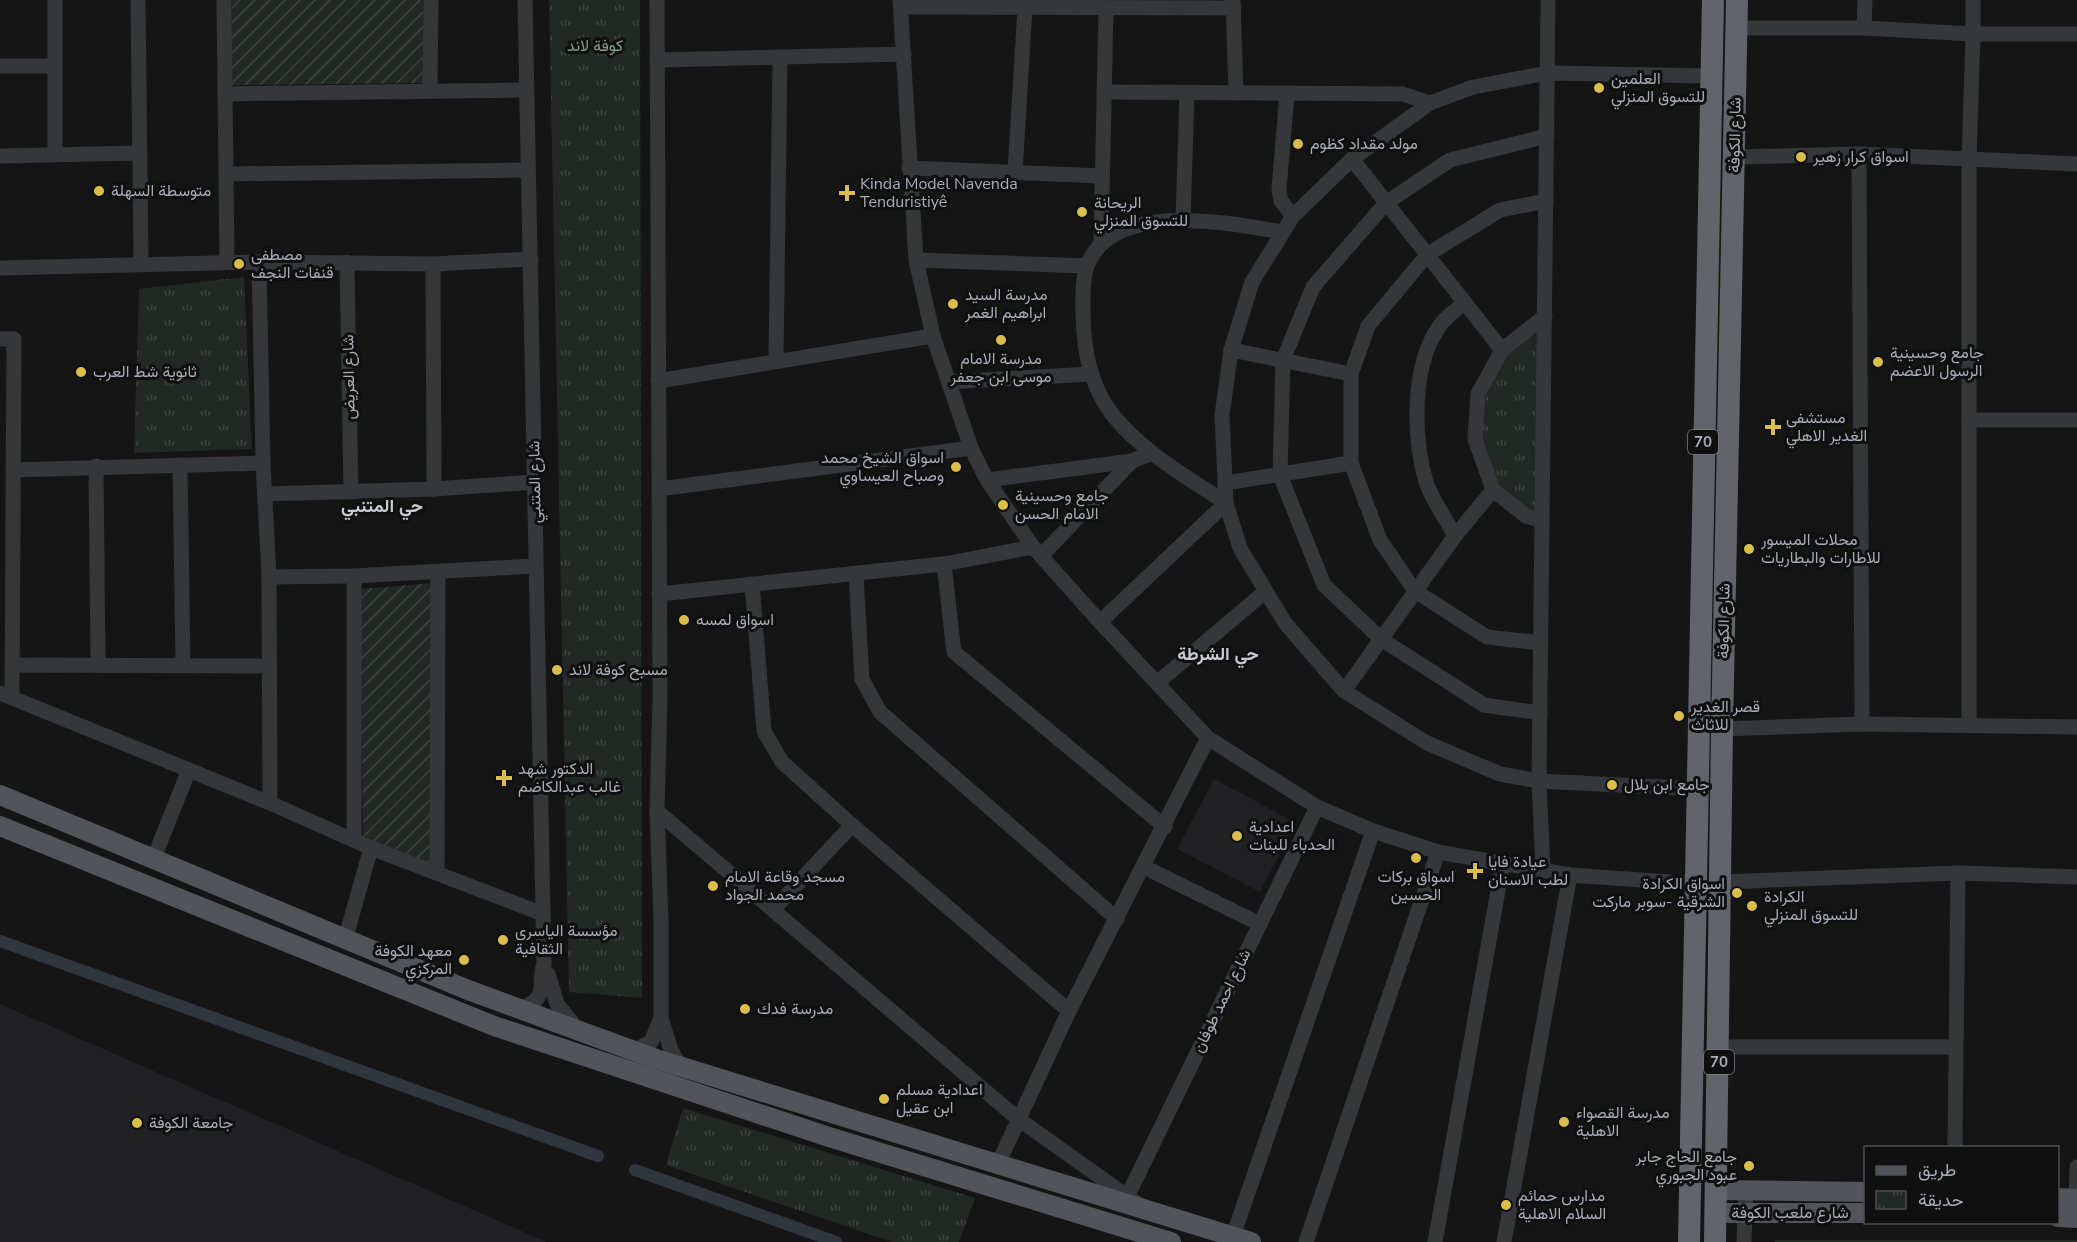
<svg xmlns="http://www.w3.org/2000/svg" width="2077" height="1242" font-family="'Nunito Sans',Vazirmatn,sans-serif">
<style>
.built{fill:#212123}
.grass{fill:#222823}
.park{fill:url(#park-tufts)}
.garden{fill:url(#garden-furrows)}
.lines{fill:none;stroke-linecap:round;stroke-linejoin:round}
.canal{stroke:#30363e;stroke-width:12}
.minor{stroke:#36373b;stroke-width:15}
.major{stroke:#53535a;stroke-width:20}
.highway{stroke:#63646b;stroke-width:22}
.poi-dot{fill:#dbbe49;stroke:#101011;stroke-width:2}
.labels{text-anchor:middle;dominant-baseline:central;stroke-width:6;stroke-linejoin:round;paint-order:stroke}
.shield{fill:#101011;stroke:#7b7c84;stroke-width:1.5}
.shield-label{font-size:15px;font-weight:bold;fill:#a9abb5}
.park-label{font-size:16px;fill:#829e87;stroke:#101011}
.poi-label{font-size:16px;fill:#a9abb5;stroke:#101011;text-anchor:start}
.street-label{font-size:16px;fill:#a9abb5;stroke:#101011}
.neighbourhood-label{font-size:18px;font-weight:bold;fill:#c9cad1;stroke:#101011}
</style>
<defs>
<pattern id="park-tufts" width="24" height="20" patternUnits="userSpaceOnUse" patternTransform="scale(1.5)"><rect width="24" height="20" fill="#222823"/><path d="M3 7l-1-3M5 7V3M7 7l1-3M15 17l-1-3M17 17v-4M19 17l1-3" fill="none" stroke="#3f4441"/></pattern>
<pattern id="garden-furrows" width="10" height="10" patternUnits="userSpaceOnUse" patternTransform="scale(1.5)"><rect width="10" height="10" fill="#222823"/><path d="M-1 1l2-2M0 10L10 0M9 11l2-2" fill="none" stroke="#3f4441"/></pattern>
</defs>
<rect width="100%" height="100%" fill="#151516"/>
<g class="built">
<polygon points="1214,779 1296,823 1260,892 1177,849"/>
<polygon points="0,1004 547,1242 0,1242"/>
</g>
<rect class="grass" x="1775" y="1240" width="302" height="2"/>
<g class="park">
<polygon points="549,0 640,0 642,998 569,992"/>
<polygon points="244,277 252,449 134,453 139,289"/>
<polygon points="1542,324 1541,515 1526,509 1497,483 1480,434 1483,395 1506,351"/>
<polygon points="683,1108 975,1198 959,1242 892,1242 666,1165"/>
</g>
<g class="garden">
<polygon points="232,0 423,0 424,83 232,85"/>
<polygon points="434,583 433,864 363,838 360,589"/>
</g>
<g class="lines">
<g class="canal">
<polyline points="0,941 598,1156"/>
<polyline points="635,1170 836,1242"/>
</g>
<g class="minor">
<polyline points="55,0 55,155"/>
<polyline points="138,0 141,264"/>
<polyline points="224,0 227,262"/>
<polyline points="657,0 660,699 657,811 661,920 661,1018 671,1050 681,1067"/>
<polyline points="900,0 916,260 933,336 971,448 987,480 1033,547 1100,622 1208,738 1317,807 1373,831 1438,852 1570,875 1698,884"/>
<polyline points="1233,0 1236,93"/>
<polyline points="901,7 1234,8"/>
<polyline points="1737,28 1864,28 1865,0"/>
<polyline points="1864,28 1973,34 1973,0"/>
<polyline points="657,60 904,54"/>
<polyline points="0,66 55,66"/>
<polyline points="430,89 431,0"/>
<polyline points="1104,92 1403,94 1430,103"/>
<polyline points="225,94 526,90"/>
<polyline points="1287,94 1279,189 1281,201 1293,216"/>
<polyline points="1859,154 1862,724"/>
<polyline points="0,156 140,153"/>
<polyline points="1735,157 1859,154 2077,164"/>
<polyline points="1352,159 1502,350"/>
<polyline points="909,168 1102,176"/>
<polyline points="1015,172 1025,8"/>
<polyline points="226,174 527,170"/>
<polyline points="1183,220 1187,93"/>
<polyline points="1101,244 1106,8"/>
<polyline points="916,260 1087,266"/>
<polyline points="259,262 263,463 269,577 270,803"/>
<polyline points="347,262 351,492"/>
<polyline points="433,264 434,489"/>
<polyline points="0,268 259,262 433,264 531,259"/>
<polyline points="0,339 14,339 12,698"/>
<polyline points="1231,350 1351,374"/>
<polyline points="776,361 780,57"/>
<polyline points="658,381 933,336"/>
<polyline points="949,382 1090,374"/>
<polyline points="1969,420 2077,420"/>
<polyline points="180,465 183,665"/>
<polyline points="96,466 98,664"/>
<polyline points="13,470 263,463"/>
<polyline points="987,480 1132,461"/>
<polyline points="1225,483 1351,463"/>
<polyline points="659,489 971,448"/>
<polyline points="265,494 434,489 535,482"/>
<polyline points="1542,521 1526,516 1493,490 1475,439 1478,394 1502,350 1545,316"/>
<path d="M1455 536C1446 519 1432 500 1426 482 1413 437 1411 363 1441 324 1447 316 1457 309 1465 302"/>
<polyline points="1041,556 1132,461 1152,453"/>
<polyline points="944,564 954,652 1165,827"/>
<polyline points="856,575 862,679 880,712 1117,919"/>
<polyline points="354,576 354,840"/>
<polyline points="269,577 354,576 535,566"/>
<polyline points="752,584 764,731 782,762 852,825 1069,1011"/>
<polyline points="659,594 944,564 1033,547"/>
<path d="M1100 622 1226 503C1186 476 1142 452 1112 414 1090 385 1084 351 1083 315 1083 300 1082 281 1087 266 1112 199 1229 223 1282 232"/>
<polyline points="1541,643 1487,637 1415,591 1380,540 1351,463 1351,374 1368,326 1427,255 1500,210 1546,201"/>
<polyline points="13,665 269,666"/>
<polyline points="1157,683 1266,591"/>
<polyline points="1344,691 1455,536 1493,490"/>
<polyline points="0,693 270,803 371,848 543,914"/>
<polyline points="1540,713 1484,705 1381,639 1324,585 1280,475 1283,360 1313,287 1386,203 1450,160 1547,136"/>
<polyline points="1969,726 1969,159 1973,34 2077,34"/>
<polyline points="1722,729 1862,724 2077,727"/>
<polyline points="1700,789 1539,781 1500,774 1427,743 1344,691 1285,623 1240,548 1226,503 1222,415 1231,350 1252,282 1293,216 1352,159 1430,103 1473,87 1548,73 1712,76"/>
<polyline points="657,811 1017,1118 1138,1204"/>
<polyline points="153,860 189,770"/>
<polyline points="1144,867 1260,924"/>
<polyline points="1543,870 1539,781 1548,0"/>
<polyline points="437,873 438,572"/>
<polyline points="1722,882 1958,873 2077,877"/>
<polyline points="774,909 852,825"/>
<polyline points="345,940 371,848"/>
<polyline points="548,974 557,1004 579,1031"/>
<path d="M521 1009C551 995 536 989 544 963L525 0"/>
<polyline points="1719,1047 1955,1047"/>
<polyline points="634,1051 651,1042 661,1018"/>
<polyline points="1955,1148 1958,873"/>
<polyline points="998,1164 1069,1011 1208,738"/>
<polyline points="1128,1195 1317,807"/>
<polyline points="2076,1199 2077,1167"/>
<polyline points="1233,1236 1373,831"/>
<polyline points="1306,1242 1438,852"/>
<polyline points="1435,1242 1503,863"/>
<polyline points="1504,1242 1570,875"/>
<polyline points="1744,1242 1746,1189"/>
</g>
<g class="major">
<polyline points="0,795 468,990 656,1059 1251,1242"/>
<polyline points="0,826 494,1026 829,1137 1171,1242"/>
<polyline points="1716,1190 1866,1192"/>
<polyline points="2058,1198 2077,1199"/>
<polyline points="1715,1213 1866,1213"/>
<polyline points="2058,1217 2077,1218"/>
</g>
<g class="highway">
<polyline points="1689,1242 1713,0"/>
<polyline points="1715,1242 1722,729 1737,0"/>
</g>
</g>
<g class="poi-dot">
<circle cx="1599" cy="88" r="6"/>
<circle cx="1298" cy="144" r="6"/>
<circle cx="1801" cy="157" r="6"/>
<circle cx="99" cy="191" r="6"/>
<path d="M844 184h6v6h6v6h-6v6h-6v-6h-6v-6h6z"/>
<circle cx="1082" cy="212" r="6"/>
<circle cx="239" cy="264" r="6"/>
<circle cx="953" cy="304" r="6"/>
<circle cx="1001" cy="340" r="6"/>
<circle cx="1878" cy="362" r="6"/>
<circle cx="81" cy="372" r="6"/>
<path d="M1770 418h6v6h6v6h-6v6h-6v-6h-6v-6h6z"/>
<circle cx="956" cy="467" r="6"/>
<circle cx="1003" cy="505" r="6"/>
<circle cx="1749" cy="549" r="6"/>
<circle cx="684" cy="620" r="6"/>
<circle cx="557" cy="670" r="6"/>
<circle cx="1679" cy="716" r="6"/>
<path d="M501 769h6v6h6v6h-6v6h-6v-6h-6v-6h6z"/>
<circle cx="1612" cy="785" r="6"/>
<circle cx="1237" cy="836" r="6"/>
<circle cx="1416" cy="858" r="6"/>
<path d="M1472 862h6v6h6v6h-6v6h-6v-6h-6v-6h6z"/>
<circle cx="713" cy="886" r="6"/>
<circle cx="1737" cy="893" r="6"/>
<circle cx="1752" cy="906" r="6"/>
<circle cx="503" cy="940" r="6"/>
<circle cx="464" cy="960" r="6"/>
<circle cx="745" cy="1009" r="6"/>
<circle cx="884" cy="1099" r="6"/>
<circle cx="1564" cy="1122" r="6"/>
<circle cx="137" cy="1123" r="6"/>
<circle cx="1749" cy="1166" r="6"/>
<circle cx="1506" cy="1205" r="6"/>
</g>
<g class="labels">
<g class="shield">
<rect x="1688" y="430" width="30" height="24" rx="4.5"/>
<rect x="1704" y="1050" width="30" height="24" rx="4.5"/>
</g>
<g class="shield-label">
<text x="1703" y="442">70</text>
<text x="1719" y="1062">70</text>
</g>
<g class="park-label">
<text x="595" y="46">كوفة لاند</text>
</g>
<g class="poi-label">
<text x="1611" y="79">العلمين<tspan x="1611" dy="18">للتسوق المنزلي</tspan></text>
<text x="1310" y="144">مولد مقداد كظوم</text>
<text x="1813" y="157">اسواق كرار زهير</text>
<text x="860" y="184">Kinda Model Navenda<tspan x="860" dy="18">Tenduristiyê</tspan></text>
<text x="111" y="191">متوسطة السهلة</text>
<text x="1094" y="203">الريحانة<tspan x="1094" dy="18">للتسوق المنزلي</tspan></text>
<text x="251" y="255">مصطفى<tspan x="251" dy="18">قنفات النجف</tspan></text>
<text x="965" y="295">مدرسة السيد<tspan x="965" dy="18">ابراهيم الغمر</tspan></text>
<text x="1890" y="353">جامع وحسينية<tspan x="1890" dy="18">الرسول الاعضم</tspan></text>
<text x="1001" y="359" text-anchor="middle">مدرسة الامام<tspan x="1001" dy="18">موسى ابن جعفر</tspan></text>
<text x="93" y="372">ثانوية شط العرب</text>
<text x="1786" y="418">مستشفى<tspan x="1786" dy="18">الغدير الاهلي</tspan></text>
<text x="944" y="458" text-anchor="end">اسواق الشيخ محمد<tspan x="944" dy="18">وصباح العيساوي</tspan></text>
<text x="1015" y="496">جامع وحسينية<tspan x="1015" dy="18">الامام الحسن</tspan></text>
<text x="1761" y="540">محلات الميسور<tspan x="1761" dy="18">للاطارات والبطاريات</tspan></text>
<text x="696" y="620">اسواق لمسه</text>
<text x="569" y="670">مسبح كوفة لاند</text>
<text x="1691" y="707">قصر الغدير<tspan x="1691" dy="18">للاثاث</tspan></text>
<text x="518" y="769">الدكتور شهد<tspan x="518" dy="18">غالب عبدالكاضم</tspan></text>
<text x="1624" y="785">جامع ابن بلال</text>
<text x="1249" y="827">اعدادية<tspan x="1249" dy="18">الحدباء للبنات</tspan></text>
<text x="1488" y="862">عيادة فايا<tspan x="1488" dy="18">لطب الاسنان</tspan></text>
<text x="725" y="877">مسجد وقاعة الامام<tspan x="725" dy="18">محمد الجواد</tspan></text>
<text x="1416" y="877" text-anchor="middle">اسواق بركات<tspan x="1416" dy="18">الحسين</tspan></text>
<text x="1725" y="884" text-anchor="end">اسواق الكرادة<tspan x="1725" dy="18">الشرقية -سوبر ماركت</tspan></text>
<text x="1764" y="897">الكرادة<tspan x="1764" dy="18">للتسوق المنزلي</tspan></text>
<text x="515" y="931">مؤسسة الياسري<tspan x="515" dy="18">الثقافية</tspan></text>
<text x="452" y="951" text-anchor="end">معهد الكوفة<tspan x="452" dy="18">المركزي</tspan></text>
<text x="757" y="1009">مدرسة فدك</text>
<text x="896" y="1090">اعدادية مسلم<tspan x="896" dy="18">ابن عقيل</tspan></text>
<text x="1576" y="1113">مدرسة القصواء<tspan x="1576" dy="18">الاهلية</tspan></text>
<text x="149" y="1123">جامعة الكوفة</text>
<text x="1737" y="1157" text-anchor="end">جامع الحاج جابر<tspan x="1737" dy="18">عبود الجبوري</tspan></text>
<text x="1518" y="1196">مدارس حمائم<tspan x="1518" dy="18">السلام الاهلية</tspan></text>
</g>
<g class="street-label">
<text transform="translate(1735 135) rotate(-89)">شارع الكوفة</text>
<text transform="translate(349 377) rotate(-91)">شارع العريض</text>
<text transform="translate(535 482) rotate(-91)">شارع المتنبي</text>
<text transform="translate(1724 621) rotate(-89)">شارع الكوفة</text>
<text transform="translate(1222 1001) rotate(-64)">شارع احمد طوفان</text>
<text x="1790" y="1213">شارع ملعب الكوفة</text>
</g>
<g class="neighbourhood-label">
<text x="382" y="506">حي المتنبي</text>
<text x="1218" y="654">حي الشرطة</text>
</g>
</g>
<rect x="1864" y="1146" width="195" height="78" fill="#101011" stroke="#4d4e53" stroke-width="1.5"/>
<rect x="1876" y="1166" width="30" height="9" fill="#53535a" stroke="#4d4e53" stroke-width="1.5"/>
<text x="1918" y="1176" font-size="18" fill="#a9abb5">طريق</text>
<rect x="1876" y="1191" width="30" height="18" fill="url(#park-tufts)" stroke="#4d4e53" stroke-width="1.5"/>
<text x="1918" y="1206" font-size="18" fill="#a9abb5">حديقة</text>
</svg>
